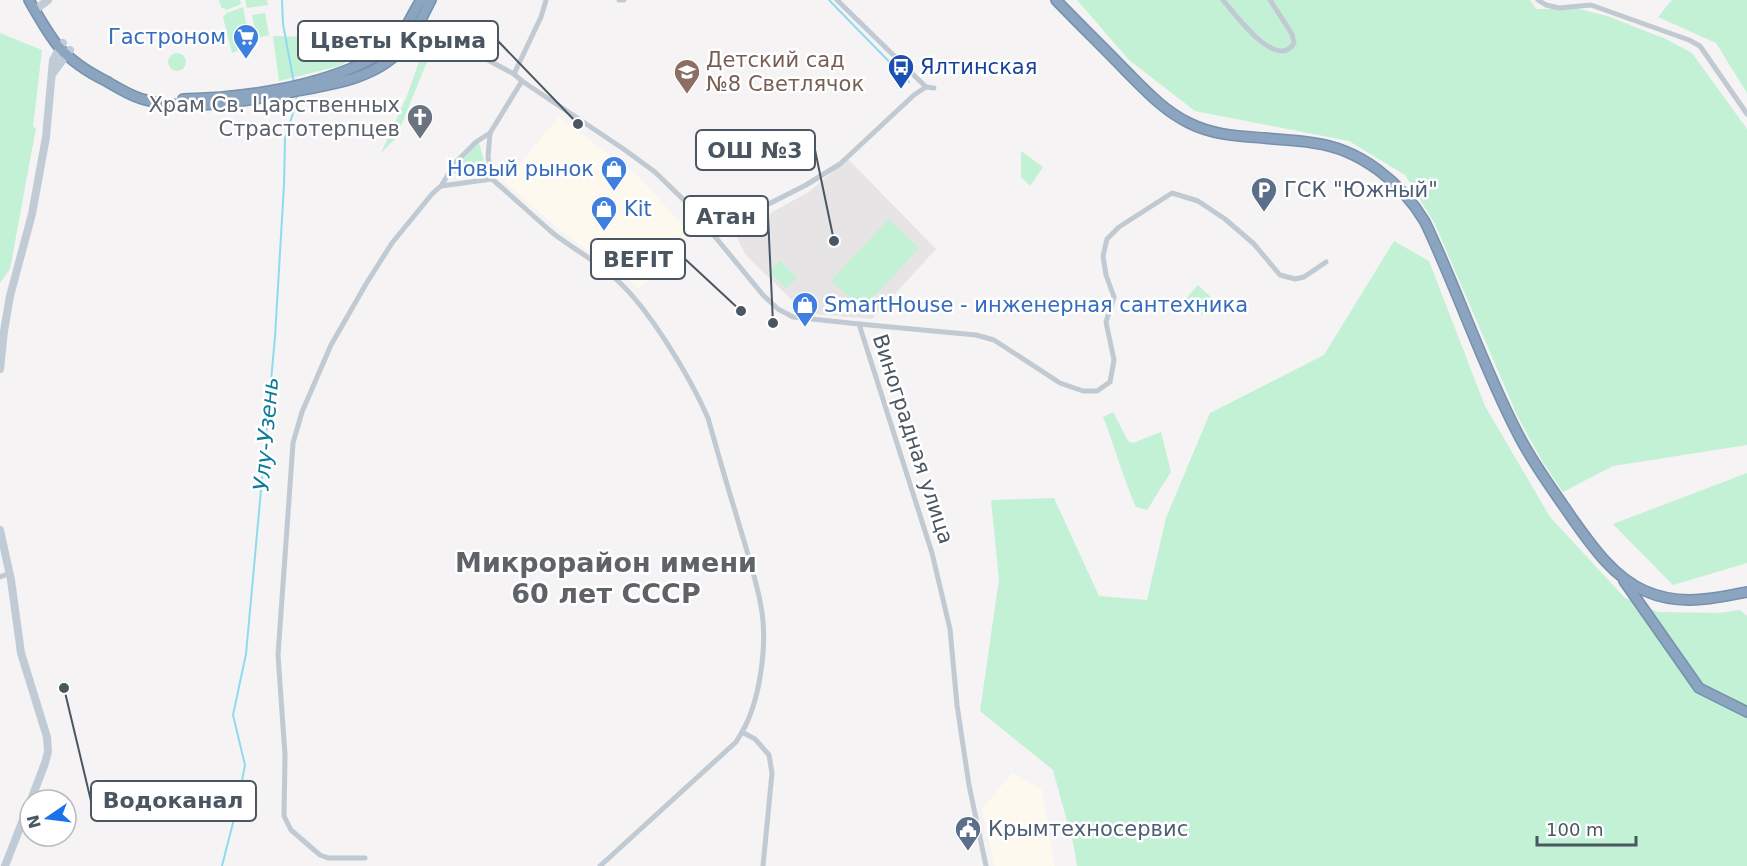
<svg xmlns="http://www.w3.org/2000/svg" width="1747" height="866" font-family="'DejaVu Sans',sans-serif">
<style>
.commercial{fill:#fdf9ef}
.education{fill:#e6e4e5}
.green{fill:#c3f1d5}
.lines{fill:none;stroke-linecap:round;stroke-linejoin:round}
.stream{stroke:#90daee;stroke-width:2}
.highway-casing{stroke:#7690ad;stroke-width:12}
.street{stroke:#c1cad2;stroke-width:5}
.secondary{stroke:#c1cbd6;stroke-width:8}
.highway{stroke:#8ba5c1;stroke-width:9}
.labels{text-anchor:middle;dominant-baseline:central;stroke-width:5;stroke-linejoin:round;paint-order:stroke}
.shop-label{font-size:21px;fill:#366cbe;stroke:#fff;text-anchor:end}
.education-label{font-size:21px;fill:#785e54;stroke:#fff;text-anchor:start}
.transit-label{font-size:21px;fill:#164399;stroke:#fff;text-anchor:start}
.worship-label{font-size:21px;fill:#5b616d;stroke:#fff;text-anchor:end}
.service-label{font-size:21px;fill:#4e5e75;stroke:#fff;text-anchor:start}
.street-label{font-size:21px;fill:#4a5661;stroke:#fff}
.water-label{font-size:22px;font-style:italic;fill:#0c7c9b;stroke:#fff}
.district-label{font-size:27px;font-weight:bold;fill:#5f6368;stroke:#fff}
.leader{fill:none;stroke:#4a5661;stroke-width:2}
.callout-dot{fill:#4a5661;stroke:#fff;stroke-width:2}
.callout{fill:#fff;stroke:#4a5661;stroke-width:2}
.callout-label{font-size:22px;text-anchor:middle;font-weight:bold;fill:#4a5661}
</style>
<rect width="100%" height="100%" fill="#f5f3f3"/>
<g class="commercial">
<polygon points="559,117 638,176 687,230 676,258 639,288 565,234 504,182"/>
<polygon points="1012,772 1042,790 1055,866 994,866 982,810"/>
</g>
<polygon class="education" points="848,159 936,249 872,319 805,313 745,254 735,233 810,191"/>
<g class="green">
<polygon points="219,0 240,0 241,4 227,10 221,7"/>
<polygon points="245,0 267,0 268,5 247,8"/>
<polygon points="1077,0 1530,0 1536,9 1579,9 1607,16 1666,39 1692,53 1747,129 1747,445 1613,466 1563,492 1542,461 1517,415 1435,224 1405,175 1349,141 1195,111 1129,60"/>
<polygon points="1672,0 1747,0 1747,93 1716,43 1658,17"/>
<polygon points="243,7 248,33 241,36 242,49 232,53 223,17 227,13"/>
<polygon points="265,13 269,35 257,38 252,15"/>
<polygon points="364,25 375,26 360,54 339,66 279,81 273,36 311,37"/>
<polygon points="0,33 42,50 33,127 36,128 10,269 0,283"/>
<polygon points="425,44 443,47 426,64 396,138 381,153 407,96"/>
<circle cx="177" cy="62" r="9"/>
<path d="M479 142 486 170 484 173 459 175 454 173C456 160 470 150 479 142Z"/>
<polygon points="1021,151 1043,167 1030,186 1021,177"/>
<polygon points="889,219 919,248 862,309 831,281"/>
<polygon points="1394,241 1429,261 1485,406 1550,517 1625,598 1658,612 1719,613 1740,610 1747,616 1747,866 1077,866 1074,847 1053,770 980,711 999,579 991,500 1054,498 1099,596 1147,600 1166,518 1210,413 1324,355"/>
<polygon points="780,261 797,278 786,288 769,271"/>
<polygon points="1198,285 1214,300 1201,315 1185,300"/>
<path d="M1113 412 1128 441 1133 443 1161 432 1171 472 1147 510 1136 507C1123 478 1115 447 1103 417Z"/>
<polygon points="1747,473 1747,563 1673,585 1613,524"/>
</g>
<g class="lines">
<g class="stream">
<polyline points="282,0 283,24 294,83"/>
<polyline points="829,0 909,82"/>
<polyline points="222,866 237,807 245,765 233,715 246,654 275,337 284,185 285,138 297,101 296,95"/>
</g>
<g class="highway-casing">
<g id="highway">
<path d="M29 0C38 16 47 32 58 46 71 61 88 72 106 81 118 88 129 95 142 99 184 112 245 102 287 93 325 85 372 81 400 51 414 37 422 17 431 0"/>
<path d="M1056 0C1079 24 1103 47 1126 71 1145 90 1164 111 1189 123 1213 135 1237 136 1264 138 1280 140 1297 140 1314 143 1360 149 1401 182 1425 222 1458 291 1482 365 1518 434 1533 464 1553 490 1572 518 1591 545 1614 578 1645 591 1679 606 1712 599 1747 592"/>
<path d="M183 99C243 98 318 87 371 59 378 55 386 52 391 47 404 35 411 15 421 0"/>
<polyline points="1624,581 1699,688 1747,712"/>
</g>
</g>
<g class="street">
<polyline points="619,0 624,0"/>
<polyline points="837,0 926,87 934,88"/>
<path d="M1223 0C1235 14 1277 72 1294 43L1292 34 1270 0"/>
<polyline points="1538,0 1546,5 1559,8 1591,5 1689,40 1700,46 1747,114"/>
<polyline points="417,22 514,74 522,81 625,150 655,172 689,205 763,295 778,309 793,317 859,324 932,553 950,629 957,705 969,785 986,866"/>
<polyline points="514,74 541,17 546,0"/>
<polyline points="490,133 488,157 492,179"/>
<path d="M441 186 492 179C513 197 533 216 554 234 575 250 598 262 617 280 650 310 690 377 708 418 717 450 726 482 736 514 745 546 757 579 762 612 767 647 760 701 742 732L755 739 769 755 772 773 763 866"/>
<polyline points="686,201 730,213 753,212 806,185 840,164 914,95 926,87"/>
<polyline points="859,324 976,335 994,340 1060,383 1083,391 1097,391 1110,382 1114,360 1106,322 1114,297 1106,275 1103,256 1107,239 1119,227 1172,193 1198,201 1225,219 1254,244 1280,275 1295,279 1304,277 1326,262"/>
<polyline points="0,577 10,573"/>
<polyline points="365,858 328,858 320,855 291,830 284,816 285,755 278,655 293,443 302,412 331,345 366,284 392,243 432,194 441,186 456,162 476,142 490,133 522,81"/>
<polyline points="600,866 736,742 742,732"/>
</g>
<g class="secondary">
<polyline points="35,10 48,0"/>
<polyline points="53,73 70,50"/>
<polyline points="0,369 4,331 10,296 32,214 46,137 53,60 63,43"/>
<polyline points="0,530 11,580 21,653 47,737 48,752 45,763 31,800"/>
<polyline points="5,866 30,802"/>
</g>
<use href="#highway" class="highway"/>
</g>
<defs>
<g id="supermarket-pin" transform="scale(1.35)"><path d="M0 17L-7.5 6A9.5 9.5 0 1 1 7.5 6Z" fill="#3f7fe0" stroke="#fff"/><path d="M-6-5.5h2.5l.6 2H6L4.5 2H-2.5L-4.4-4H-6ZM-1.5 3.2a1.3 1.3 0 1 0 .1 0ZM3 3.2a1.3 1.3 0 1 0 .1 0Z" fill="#fff"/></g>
<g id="bus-pin" transform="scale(1.35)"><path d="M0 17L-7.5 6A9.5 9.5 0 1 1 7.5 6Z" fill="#1a4fb4" stroke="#fff"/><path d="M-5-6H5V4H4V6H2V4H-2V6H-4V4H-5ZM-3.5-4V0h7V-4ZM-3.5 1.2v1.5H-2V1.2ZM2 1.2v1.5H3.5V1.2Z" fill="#fff"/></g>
<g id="school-pin" transform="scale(1.35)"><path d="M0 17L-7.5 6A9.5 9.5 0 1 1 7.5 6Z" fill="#8d6e63" stroke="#fff"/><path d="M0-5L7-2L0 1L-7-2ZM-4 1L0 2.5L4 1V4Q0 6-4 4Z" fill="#fff"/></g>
<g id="church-pin" transform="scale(1.35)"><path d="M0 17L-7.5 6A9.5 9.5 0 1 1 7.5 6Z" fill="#6b7280" stroke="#fff"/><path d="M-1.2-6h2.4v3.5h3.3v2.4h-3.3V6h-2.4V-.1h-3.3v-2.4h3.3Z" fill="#fff"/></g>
<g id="shop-pin" transform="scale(1.35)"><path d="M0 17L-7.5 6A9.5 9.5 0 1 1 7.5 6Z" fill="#3f7fe0" stroke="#fff"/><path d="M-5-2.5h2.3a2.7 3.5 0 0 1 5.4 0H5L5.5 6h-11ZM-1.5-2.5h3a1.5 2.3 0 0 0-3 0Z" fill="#fff"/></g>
<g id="parking-pin" transform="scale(1.35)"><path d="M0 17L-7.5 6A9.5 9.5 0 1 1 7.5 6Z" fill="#5c6f8a" stroke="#fff"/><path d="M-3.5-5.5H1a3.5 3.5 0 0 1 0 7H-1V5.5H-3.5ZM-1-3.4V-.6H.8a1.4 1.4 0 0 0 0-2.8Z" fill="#fff"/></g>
<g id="civic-pin" transform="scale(1.35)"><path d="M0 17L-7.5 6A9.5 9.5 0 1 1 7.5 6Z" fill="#5c6f8a" stroke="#fff"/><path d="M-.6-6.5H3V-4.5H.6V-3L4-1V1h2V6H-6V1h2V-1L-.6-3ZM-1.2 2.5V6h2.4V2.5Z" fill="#fff"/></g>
</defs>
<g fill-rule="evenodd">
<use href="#supermarket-pin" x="246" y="37"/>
<use href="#bus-pin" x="901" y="67"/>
<use href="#school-pin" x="687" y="72"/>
<use href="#church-pin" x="420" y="117"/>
<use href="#shop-pin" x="614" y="169"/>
<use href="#parking-pin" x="1264" y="190"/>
<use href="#shop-pin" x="604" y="209"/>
<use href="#shop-pin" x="805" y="305"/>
<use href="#civic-pin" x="968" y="829"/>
</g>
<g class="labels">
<g class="shop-label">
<text x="226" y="37">Гастроном</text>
<text x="594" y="169">Новый рынок</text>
<text x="624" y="209" text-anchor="start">Kit</text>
<text x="824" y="305" text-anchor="start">SmartHouse - инженерная сантехника</text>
</g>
<g class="education-label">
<text x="706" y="60">Детский сад<tspan x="706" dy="24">№8 Светлячок</tspan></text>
</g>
<g class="transit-label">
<text x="920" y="67">Ялтинская</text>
</g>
<g class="worship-label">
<text x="400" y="105">Храм Св. Царственных<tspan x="400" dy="24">Страстотерпцев</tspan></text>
</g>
<g class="service-label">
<text x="1284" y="190">ГСК "Южный"</text>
<text x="988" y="829">Крымтехносервис</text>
</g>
<g class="street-label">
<text transform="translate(913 439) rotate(72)">Виноградная улица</text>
</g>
<g class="water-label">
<text transform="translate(266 434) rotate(-85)">Улу-Узень</text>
</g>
<g class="district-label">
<text x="606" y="562">Микрорайон имени<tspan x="606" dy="31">60 лет СССР</tspan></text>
</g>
</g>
<path class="leader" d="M578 124L498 41M834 241L815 150M773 323L768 216M741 311L685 259M64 688L91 801"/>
<g class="callout-dot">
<circle cx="578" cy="124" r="6"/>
<circle cx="834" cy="241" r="6"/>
<circle cx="773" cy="323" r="6"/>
<circle cx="741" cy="311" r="6"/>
<circle cx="64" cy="688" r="6"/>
</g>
<g class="callout">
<rect x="298" y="21" width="200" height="40" rx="6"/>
<rect x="696" y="130" width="119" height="40" rx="6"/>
<rect x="684" y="196" width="84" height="40" rx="6"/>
<rect x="591" y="239" width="94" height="40" rx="6"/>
<rect x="91" y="781" width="165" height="40" rx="6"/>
</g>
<g class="callout-label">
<text x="398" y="48">Цветы Крыма</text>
<text x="755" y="158">ОШ №3</text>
<text x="726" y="224">Атан</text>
<text x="638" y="267">BEFIT</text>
<text x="173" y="808">Водоканал</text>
</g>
<g transform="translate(48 818) rotate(256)"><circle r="28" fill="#ffffff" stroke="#b7bbc0" stroke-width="1.5"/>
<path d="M0-4.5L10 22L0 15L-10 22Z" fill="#1a73e8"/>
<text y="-9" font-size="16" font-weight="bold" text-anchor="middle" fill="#4a5661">N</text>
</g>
<path d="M1537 836v9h99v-9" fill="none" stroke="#4a5661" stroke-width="3"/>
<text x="1546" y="836" font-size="18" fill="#4a5661" stroke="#ffffff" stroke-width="4.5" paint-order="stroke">100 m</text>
</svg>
